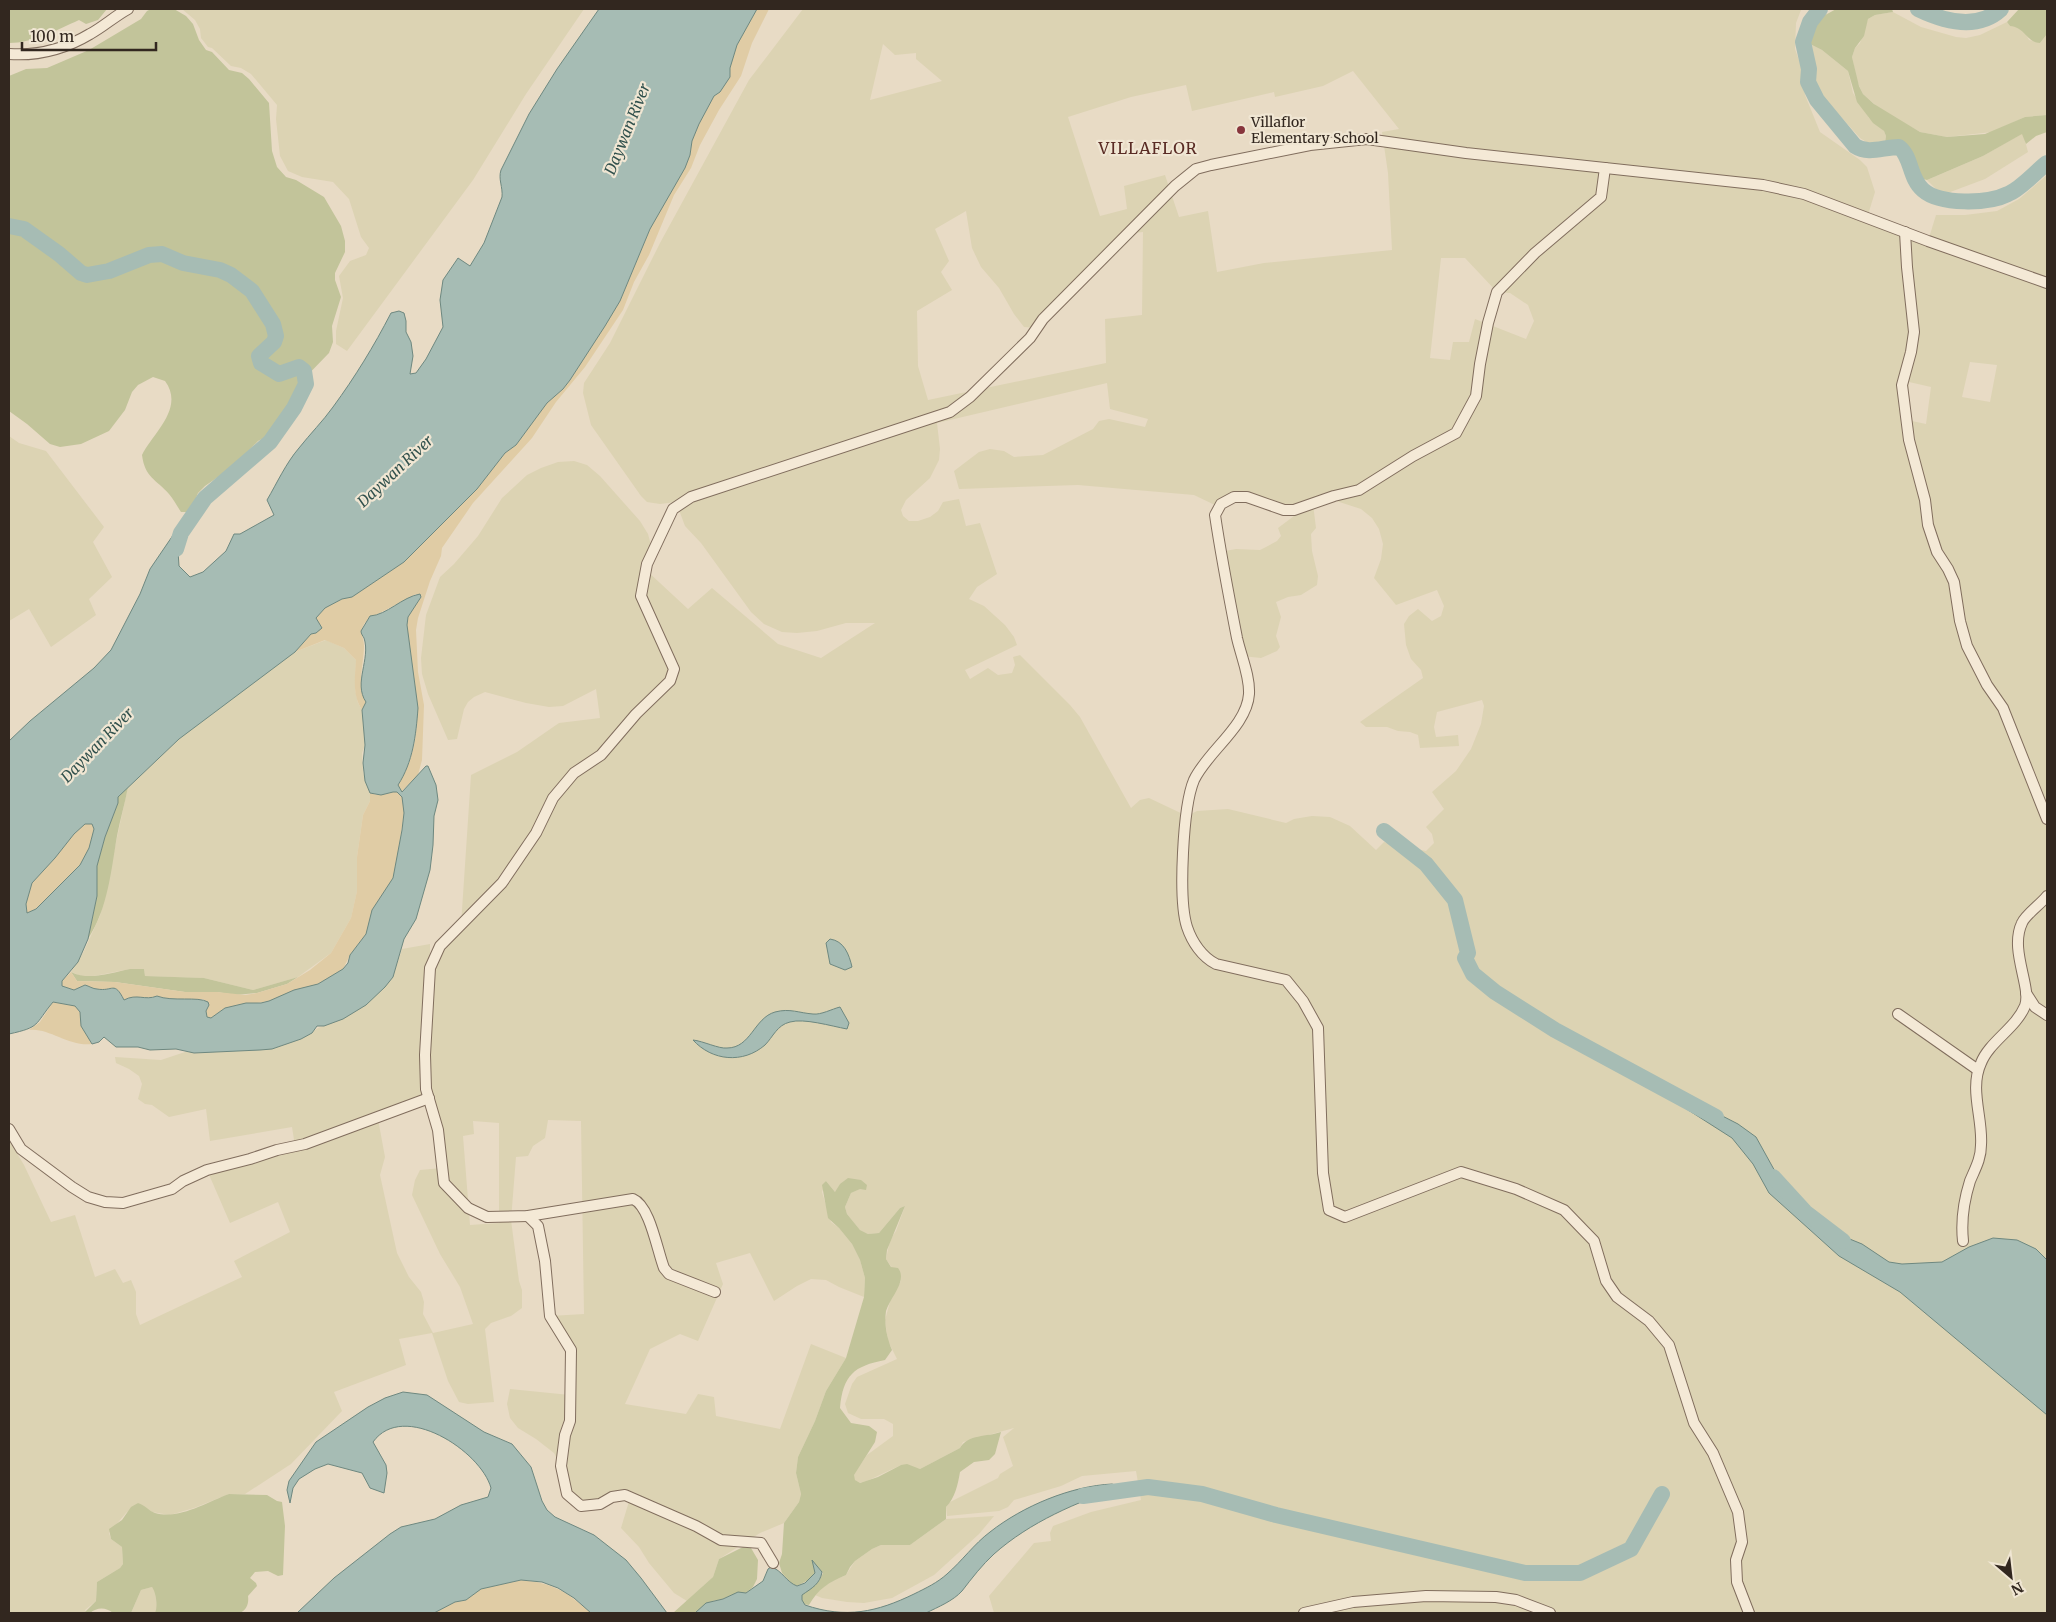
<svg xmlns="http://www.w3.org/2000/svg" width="2056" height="1622" font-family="Merriweather,serif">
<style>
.farmland{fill:#dcd3b3;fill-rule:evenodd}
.green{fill:#c2c49a}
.sand{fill:#e0cca5}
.water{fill:#a6bcb4;stroke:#6e8880;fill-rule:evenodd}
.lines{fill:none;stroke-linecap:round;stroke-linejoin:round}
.river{stroke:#a6bcb4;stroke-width:16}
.minor-casing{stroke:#806d5d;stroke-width:12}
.minor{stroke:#f4e9d6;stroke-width:10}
.poi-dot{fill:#87353c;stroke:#f0e6d3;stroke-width:2}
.labels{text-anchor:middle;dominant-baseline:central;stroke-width:4.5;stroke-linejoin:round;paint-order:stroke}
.poi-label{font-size:14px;fill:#32271f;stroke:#f0e6d3;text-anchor:start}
.water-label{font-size:15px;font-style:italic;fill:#30504c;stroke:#f0e6d3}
.quarter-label{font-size:16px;letter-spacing:1px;fill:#592b24;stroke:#f0e6d3}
</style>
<rect width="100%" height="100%" fill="#e8dbc5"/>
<g class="farmland">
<polygon points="182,9 584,9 526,94 473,180 347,351 336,344 336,331 343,298 339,276 350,261 366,255 369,248 361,237 349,199 333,182 302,177 288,171 280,156 276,119 277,105 251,74 241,68 231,66 212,48 208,47 201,38 200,29 195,20"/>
<path d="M803 9H1799L1801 10 1796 23 1795 49 1801 66 1805 95 1820 132 1860 160 1867 167 1875 192 1867 218 1928 241 1936 215H1965L1997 211 2019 199 2047 175V1613H994L989 1596 1034 1543 1051 1541 1050 1533 1053 1526 1091 1512 1141 1500 1136 1471 1082 1476 1061 1486 1014 1500 1008 1507 999 1511 947 1516 946 1507 950 1502 998 1478 1000 1474 1013 1466 1003 1437 1014 1428 963 1442 960 1448 920 1469 901 1465 867 1481 859 1483 855 1480 853 1475 867 1455 893 1436V1424L884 1419H861L848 1413 845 1404 852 1384 857 1377 897 1359 888 1341 885 1320 891 1298 901 1281 886 1259 890 1240 896 1231 905 1206 900 1208 879 1233 868 1234 860 1230 847 1214 845 1207 851 1193 867 1185 835 1192 826 1181 822 1192 831 1222 839 1228 852 1244 860 1260 865 1278 864 1297 839 1287 826 1280 811 1279 797 1286 774 1301 750 1253 716 1263 723 1284 698 1341 680 1334 650 1349 625 1404 686 1414 698 1394 714 1397 716 1416 780 1429 811 1344 846 1358 826 1391 815 1421 798 1457 796 1473 801 1494 799 1502 784 1523 760 1533 719 1559 713 1577 687 1601 674 1593 649 1563 639 1547 621 1528 630 1498 581 1506 567 1494 561 1466 554 1453 536 1439 518 1428 510 1418 507 1404 510 1389 570 1395 571 1350 550 1316 584 1314 581 1121 548 1120 545 1138 533 1146 528 1156 516 1157 511 1220 519 1281 522 1290V1308L511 1316 491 1323 485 1329 494 1402 468 1404 459 1402 448 1381 432 1333 399 1339 406 1365 334 1392 342 1411 291 1464 245 1494H229L194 1508 170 1515 152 1512 138 1503 126 1513 109 1533 111 1539 122 1547 123 1564 120 1568 97 1582 96 1601 85 1610 86 1613H9V1140L24 1165 51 1222 75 1215 95 1277 115 1269 123 1283 131 1280 136 1292V1314L140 1325 242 1277 234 1261 290 1232 278 1202 230 1223 207 1170 295 1146 292 1127 210 1141 206 1109 169 1117 152 1105 145 1104 138 1099 142 1084 139 1076 129 1069 116 1063 115 1057 161 1060 185 1052 272 1049 301 1039 318 1028 343 1019 393 977 402 949 430 944V966L461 925 471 775 517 752 559 723 600 718 596 689 563 706 549 707 526 703 485 692 474 697 468 702 464 709 457 739 448 740 428 694 422 674 421 658 426 615 440 577 454 564 478 536 502 498 527 475 541 468 558 462 574 461 587 465 600 476 640 521 648 534 651 545 646 570 688 609 712 588 778 644 821 658 875 623H846L817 631 797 633 782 632 764 624 751 612 701 543 685 526 676 502 660 504 647 502 641 496 591 425 583 393 584 383 610 343 660 243 749 80ZM883 44 895 55 916 53V59L942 81 870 100ZM1353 71 1399 129 1382 132 1388 173 1392 250 1264 263 1217 272 1208 211 1179 217 1165 175 1124 186 1127 209 1100 216 1068 117 1131 97 1186 85 1192 111 1274 92 1275 97 1323 86ZM966 211 972 248 981 267 999 288 1014 314 1024 327 1036 328 1126 234 1143 232 1142 315 1105 319 1106 363 928 400 918 366 917 311 952 290 941 272 949 261 935 229ZM1441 258H1465L1497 292 1510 293 1528 305 1534 321 1526 339 1475 319 1469 342H1453L1450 360 1430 358ZM1970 362 1997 365 1990 402 1962 397ZM1909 382 1931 387 1926 424 1912 421 1908 391ZM1107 383 1110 409 1148 419 1145 427 1109 419 1099 421 1093 429 1043 455 1014 457 1004 451 990 449 979 452 954 471 959 489 1078 485 1194 495 1219 507 1247 497 1302 510 1278 528 1281 536 1277 541 1266 547 1260 550 1236 549 1220 552 1242 656 1261 658 1277 651 1280 647 1276 636 1281 617 1276 602 1288 597 1301 595 1317 585 1318 576 1312 551 1311 534 1316 528 1313 504 1327 498 1361 509 1372 518 1379 529 1383 544 1381 559 1374 578 1396 605 1437 590 1444 606 1441 616 1432 621 1418 609 1409 616 1404 624 1406 645 1411 659 1421 670 1423 678 1360 722 1366 727H1387L1398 731 1410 732 1418 735 1420 748 1459 746 1458 735 1436 737 1434 727 1437 712 1482 700 1484 706 1481 724 1471 749 1456 771 1432 792 1444 809 1426 827 1432 834 1434 843 1426 851 1384 842 1376 850 1350 826 1330 817 1312 816 1294 819 1286 823 1228 809 1197 811 1187 816 1149 798 1140 800 1131 808 1080 717 1070 705 1020 655 1013 657 1015 665 1012 673 998 675 988 668 970 679 965 670 1017 645 1014 637 1005 625 984 606 969 599 977 587 997 574 980 523 966 526 959 499 943 502 938 511 930 517 918 521H909L903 516 901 510 906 500 930 478 939 460 940 449 937 423ZM426 1089 442 1168 420 1170 415 1180 412 1195 440 1254 460 1287 473 1324 433 1333 423 1314 424 1302 421 1292 409 1277 397 1253 380 1175 385 1157 378 1119 412 1104ZM473 1121 499 1123V1223L470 1225 463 1136 474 1134Z"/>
<polygon points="1893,12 1921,27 1956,37 1966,38 1980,35 2007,22 2010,26 2017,26 2024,31 2029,40 2040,43 2047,34 2047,115 2025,117 1992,132 1947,137 1920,132 1881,110 1863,94 1857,81 1852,57 1855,48 1860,43 1868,19 1875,15"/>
<polygon points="1810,44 1822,50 1848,71 1853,93 1869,118 1884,131 1886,136 1885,143 1880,146 1871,145 1860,138 1816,89 1813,81"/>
<polygon points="2023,133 2028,152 1985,179 1945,194 1939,192 1927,180 1983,156"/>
<polygon points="9,436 19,443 46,451 104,527 93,542 112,577 89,599 96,615 51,647 29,609 9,621"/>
<polygon points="326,640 344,648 356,660 355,689 358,703 362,710 365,745 362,753 363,772 370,793 370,801 363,815 357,857 357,891 351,918 331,953 298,977 253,990 204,978 145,976 144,969 130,969 89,977 81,976 71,972 83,953 100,916 128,787 179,739 295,652"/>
<polygon points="994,1516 979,1534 934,1575 892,1598 864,1603 847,1602 822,1598 815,1595 828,1583 846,1575 855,1561 872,1549 881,1545 910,1545 946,1519"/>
<polygon points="152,1587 155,1590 157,1608 156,1612 155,1613 131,1613 141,1590"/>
</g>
<g class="green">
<path d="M9 9H107L98 20 86 24 79 20C57 30 33 43 9 43Z"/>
<path d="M151 9H174L186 16 193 24 199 40 206 50 212 52 229 70 242 73 249 79 269 103 272 151 277 167 286 177 296 180 324 197 341 226 345 241V252L335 273V280L341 297 332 326 333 342 329 353 297 386 288 408 268 436 258 441 235 465 205 486 198 493 193 505 187 512H181C177 506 174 500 169 494 156 479 145 478 142 455 153 433 185 408 165 381L153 377 138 385 132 392 125 410 109 431 81 444 60 447 50 444 27 424 9 411V76L26 69 47 68 89 50 141 19 147 11Z"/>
<path d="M1836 9H1892L1893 12 1875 15 1868 19 1864 36 1855 48 1852 57 1859 86 1863 94 1874 104 1920 132 1947 137 1985 134 2025 117 2047 115V132L2036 136 2026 144 2022 134 1983 156 1927 180C1906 176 1916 160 1904 150 1899 146 1890 145 1885 143L1886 136 1884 131 1873 123 1857 102 1848 71 1822 50 1810 44C1810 21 1817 20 1836 9Z"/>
<path d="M2019 9H2047V34L2040 43C2026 42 2025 27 2010 26L2007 22Z"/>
<path d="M128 787C125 803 120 820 117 836 111 871 108 908 88 939L97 896V866L105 837 118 803V797Z"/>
<path d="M130 969H144L145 976 204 978 253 990 298 977 287 984 257 993 236 995 217 992H185L115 982 77 981 71 972C89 981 110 973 130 969Z"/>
<path d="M848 1178 861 1180 867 1185 866 1190 860 1189 851 1193 845 1207 847 1214 860 1230 868 1234 879 1233 900 1208 905 1206 887 1250 886 1259 891 1267 898 1268C908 1281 890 1297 886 1311 884 1324 887 1338 892 1350L885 1360C854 1366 843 1375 840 1408L851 1423 869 1426 877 1432 875 1442 854 1475 855 1480 860 1483 878 1477 901 1465 907 1464 920 1469 960 1448C968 1434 987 1437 1001 1432L995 1454 989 1460 974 1462 960 1472C958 1484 955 1498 946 1507V1519L910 1545H881L872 1549 855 1561 850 1567 846 1575C829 1582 818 1589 809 1605L803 1604 800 1592 819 1581 823 1573 818 1567C816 1578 806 1581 797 1586L792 1584 782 1573 779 1563 782 1554 784 1523 799 1502 801 1494 796 1473 798 1457 815 1421 826 1391 846 1358 864 1297 865 1278 860 1260 852 1244 839 1228 828 1218 822 1185 826 1181 835 1192 840 1184Z"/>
<path d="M229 1494 267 1495 277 1501 282 1502 285 1526 283 1575 278 1576 268 1571 255 1572 250 1578 256 1583 257 1586 248 1596C249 1603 247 1610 240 1613H155C158 1607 156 1592 152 1587L141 1590 131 1613H113C106 1607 97 1607 90 1613L85 1612 96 1601 97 1582 120 1568 123 1564 122 1547 111 1539 109 1529 122 1520 131 1507 138 1503C145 1505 149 1511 155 1513 179 1520 207 1502 229 1494Z"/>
<polygon points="743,1547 751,1548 758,1560 757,1579 753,1587 746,1593 731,1595 723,1599 713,1601 695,1613 673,1613 713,1577 719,1559"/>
</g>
<g class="sand">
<path d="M757 9H769L752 43 741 76 719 110 700 145 691 168 674 195 649 255 634 282 623 310 585 367 556 402 532 438 473 503 442 548 441 556 430 581 418 618 416 630 418 672 424 705 422 760 418 775 401 792 398 785C432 729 410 684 407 625L408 617 421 597 416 594 376 615 370 616C367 621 361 626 362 632 362 637 364 641 364 646 364 663 356 687 366 702L362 710C352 695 355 677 356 660L344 648 325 640 295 652 311 634 316 633 321 628 316 618 325 608 342 599 352 597 404 562 477 489 505 453 516 445 547 403 563 389 570 380 620 301 650 229 690 155 692 141 699 124 714 96 720 92 730 77V68L737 45Z"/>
<path d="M392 792H397L402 797 404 813 398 854 393 878 366 934 350 955 343 969 318 984 269 1001 225 1008 211 1018H207L206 1011 209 1005 203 999C188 1000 171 1001 157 996 145 1001 137 993 124 1000 115 980 112 992 97 989 93 989 89 986 85 985L74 990 62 986V981L71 972 77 981 115 982 185 992H217L245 995 257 993 287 984 310 970 331 953 351 918 357 891V857L363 815 370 801V793C377 796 385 795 392 792Z"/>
<polygon points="85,824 92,824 94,829 89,848 80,865 36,909 27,913 26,904 32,883 55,858 74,834"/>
<path d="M53 1002 75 1006 80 1012 81 1026 92 1044C69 1047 48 1027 29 1030L40 1022Z"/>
<path d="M521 1580C554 1583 567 1592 591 1613H434L455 1602 466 1600 481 1589Z"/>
</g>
<g class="water">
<path d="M599 9H757L737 45 730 68V77L720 92 714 96 699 124 692 141 690 155 685 168 650 229 620 301 605 326 570 380 563 389 547 403 516 445 505 453 477 489 404 562 352 597 342 599 325 608 316 618 322 628 316 633 311 634 295 652 179 739 118 797V803L105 837 97 866V896L88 939 78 962 62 981V986L74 990 85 985C89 986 93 989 97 989 113 992 114 980 124 1000 137 993 145 1001 157 996 172 1002 198 996 208 1002L209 1005 206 1011 207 1017 211 1018 225 1008 246 1003H261L269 1001 294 990 318 984 343 969 348 963 350 955 366 934 372 910 393 878 402 830 404 813 402 797 397 792H393L381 795 370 793 365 781 363 763 365 745 362 710 366 702C353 683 371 659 364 638 363 636 361 634 361 631L370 616C387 615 402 597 420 594L421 597 408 617 407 625 418 708C416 735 413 762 398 785L402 792 426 766H428L436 785 438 800 434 816 433 845 430 870 416 919 404 939 393 977 385 987 366 1005 343 1019 324 1026H317L312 1033 301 1039 272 1049 260 1050 194 1053 176 1049 150 1050 138 1047H116L104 1037 99 1042 92 1044 81 1026 80 1012 75 1006 53 1002C34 1025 41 1027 9 1034V741L30 721 94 668 111 650 140 594 150 569 182 522 184 538 178 551 179 566 190 577 203 572 226 551 234 534H240L274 515 267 500C277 483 286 463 299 448 310 434 323 421 333 407 355 377 374 346 391 313L399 311 404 313 406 321V332L411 342 413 356 410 374 416 373 426 359 443 327 440 300 443 280 458 258 470 266 484 243 502 197C503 187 498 179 501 170L529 114 557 69ZM85 824H92L94 829 89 848 80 865 36 909 27 913 26 904 32 883 55 858 74 834Z"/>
<path d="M830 939C844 941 849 954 852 967L845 970 830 964 826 943Z"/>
<path d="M840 1007 849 1023 847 1029C831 1026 804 1018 790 1022 777 1025 773 1037 765 1045 743 1064 712 1061 693 1040 703 1041 719 1049 727 1048 751 1048 754 1018 775 1012 790 1008 799 1013 813 1014 821 1015 832 1009 840 1007Z"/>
<polygon points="1703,1106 1738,1124 1756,1137 1792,1202 1803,1213 1830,1231 1862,1244 1889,1262 1902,1264 1942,1262 1969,1247 1993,1238 2017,1240 2036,1249 2047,1260 2047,1415 1900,1292 1839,1256 1769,1193 1753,1164 1732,1138 1685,1108"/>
<path d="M403 1392 427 1395 484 1432 512 1444 531 1467 542 1501 547 1510 555 1517 594 1535 626 1560 641 1578 667 1613H591L574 1598 558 1588 542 1582 521 1580 481 1589 466 1600 455 1602 434 1613H297L334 1578 390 1534 401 1527 435 1519 461 1505 488 1497 491 1488C481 1451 403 1400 373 1442L386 1465 387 1473 384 1493 370 1488 362 1473 328 1464 315 1469 299 1479 293 1488 290 1503 287 1490 289 1481 316 1442 368 1407 385 1398Z"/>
<path d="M1112 1484 1122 1487C1077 1502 1030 1522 994 1554 982 1565 972 1578 962 1591 953 1601 938 1607 926 1613H695L706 1603 723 1599 738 1592 746 1593 763 1581 768 1569 771 1567C782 1570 786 1582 797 1586L805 1583 815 1573 812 1560 822 1572C820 1584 812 1588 802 1595V1600L805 1605C846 1619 877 1612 914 1594 926 1588 937 1583 947 1574 962 1561 974 1544 990 1532 1023 1506 1071 1486 1112 1484Z"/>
</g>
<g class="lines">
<g class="river">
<path d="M1820 9 1810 22 1803 42 1809 69 1808 82 1817 100 1855 146C1869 155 1883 147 1899 147 1912 157 1909 178 1923 190 1940 205 1988 204 2008 194 2022 188 2035 172 2047 163"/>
<path d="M1918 9C1943 21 1977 31 2001 9"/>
<polyline points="9,226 24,229 59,254 81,273 87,275 109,271 149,255 162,254 183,263 220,270 231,275 252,291 273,324 276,336 274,342 259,356 261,363 279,374 299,367 304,371 306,384 294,408 270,442 205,498 181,533 176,549"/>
<polyline points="1384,831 1426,864 1455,900 1468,953 1465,958 1473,974 1495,992 1555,1030 1716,1117"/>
<polyline points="1773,1177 1805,1212 1843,1241"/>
<polyline points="1083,1496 1148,1487 1202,1494 1276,1515 1525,1573 1580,1573 1631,1549 1662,1494"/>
</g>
<g class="minor-casing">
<g id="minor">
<path d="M9 54C37 56 65 49 90 34 103 27 115 16 128 9"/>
<path d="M1605 168 1601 197 1535 253 1497 292 1488 323 1480 364 1476 396 1456 433 1413 456 1359 490 1334 496 1294 510H1284L1247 497H1234L1221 504 1215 515C1221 556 1229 597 1237 638 1241 656 1250 676 1249 694 1247 726 1207 752 1194 780 1183 806 1178 899 1187 927 1192 942 1202 957 1216 964L1286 980 1303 1001 1318 1028 1323 1173 1329 1210 1345 1217 1461 1172 1516 1189 1564 1210 1594 1241 1606 1281 1617 1297 1649 1321 1669 1345 1694 1423 1713 1453 1738 1512 1742 1542 1736 1560 1737 1582 1749 1613"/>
<polyline points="1905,232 1907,267 1914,332 1911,352 1902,385 1909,440 1925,500 1928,525 1937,552 1948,569 1954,582 1960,621 1967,646 1987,685 2003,708 2047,819"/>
<polyline points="2026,993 2035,1007 2047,1015"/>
<polyline points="1898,1014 1978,1070"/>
<polyline points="9,1129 21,1149 72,1187 88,1197 105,1202 123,1203 172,1189 183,1181 207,1170 250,1159 277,1150 305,1144 429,1098"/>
<polyline points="528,1216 538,1226 545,1261 550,1316 571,1350 570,1421 565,1435 561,1466 567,1494 581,1506 600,1504 612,1497 625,1495 696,1526 721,1540 761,1543 773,1563"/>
<path d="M1963 1241C1961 1222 1964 1200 1970 1181 1975 1169 1981 1159 1981 1145 1983 1118 1969 1089 1981 1063 1989 1042 2016 1028 2025 1006 2032 987 2009 950 2022 923 2025 915 2041 904 2047 896"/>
<path d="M715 1292 669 1274 664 1268C657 1250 650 1206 633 1199L528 1216 487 1217 468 1208 444 1183 438 1130 426 1089 425 1055 430 968 440 946 502 883 536 833 553 798 574 773 601 755 636 714 670 681 674 669 641 596 647 564 673 509 691 497 950 412 970 397 1030 338 1043 319 1175 186 1196 169 1211 165 1310 145 1367 139 1466 153 1763 185 1804 194 1928 241 2047 283"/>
<polyline points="1304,1613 1353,1602 1426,1596 1496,1597 1516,1600 1550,1613"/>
</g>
</g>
<use href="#minor" class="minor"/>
</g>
<circle class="poi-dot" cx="1241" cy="130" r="5"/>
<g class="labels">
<g class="poi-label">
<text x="1251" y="122">Villaflor<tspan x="1251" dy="16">Elementary School</tspan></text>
</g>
<g class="water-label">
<text transform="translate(627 129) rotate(-68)">Daywan River</text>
<text transform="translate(395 471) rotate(-43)">Daywan River</text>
<text transform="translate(97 745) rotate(-46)">Daywan River</text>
</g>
<g class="quarter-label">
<text x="1148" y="148">VILLAFLOR</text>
</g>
</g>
<rect width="2056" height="1622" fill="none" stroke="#32271f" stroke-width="20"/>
<g transform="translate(2011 1577) rotate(152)" stroke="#f0e6d3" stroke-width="4" paint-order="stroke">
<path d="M0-4L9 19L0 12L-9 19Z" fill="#32271f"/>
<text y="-8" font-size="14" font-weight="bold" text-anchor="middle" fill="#32271f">N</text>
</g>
<path d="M22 42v8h134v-8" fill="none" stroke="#32271f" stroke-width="2.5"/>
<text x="30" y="42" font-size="15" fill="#32271f" stroke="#f0e6d3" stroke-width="4" paint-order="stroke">100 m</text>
</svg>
